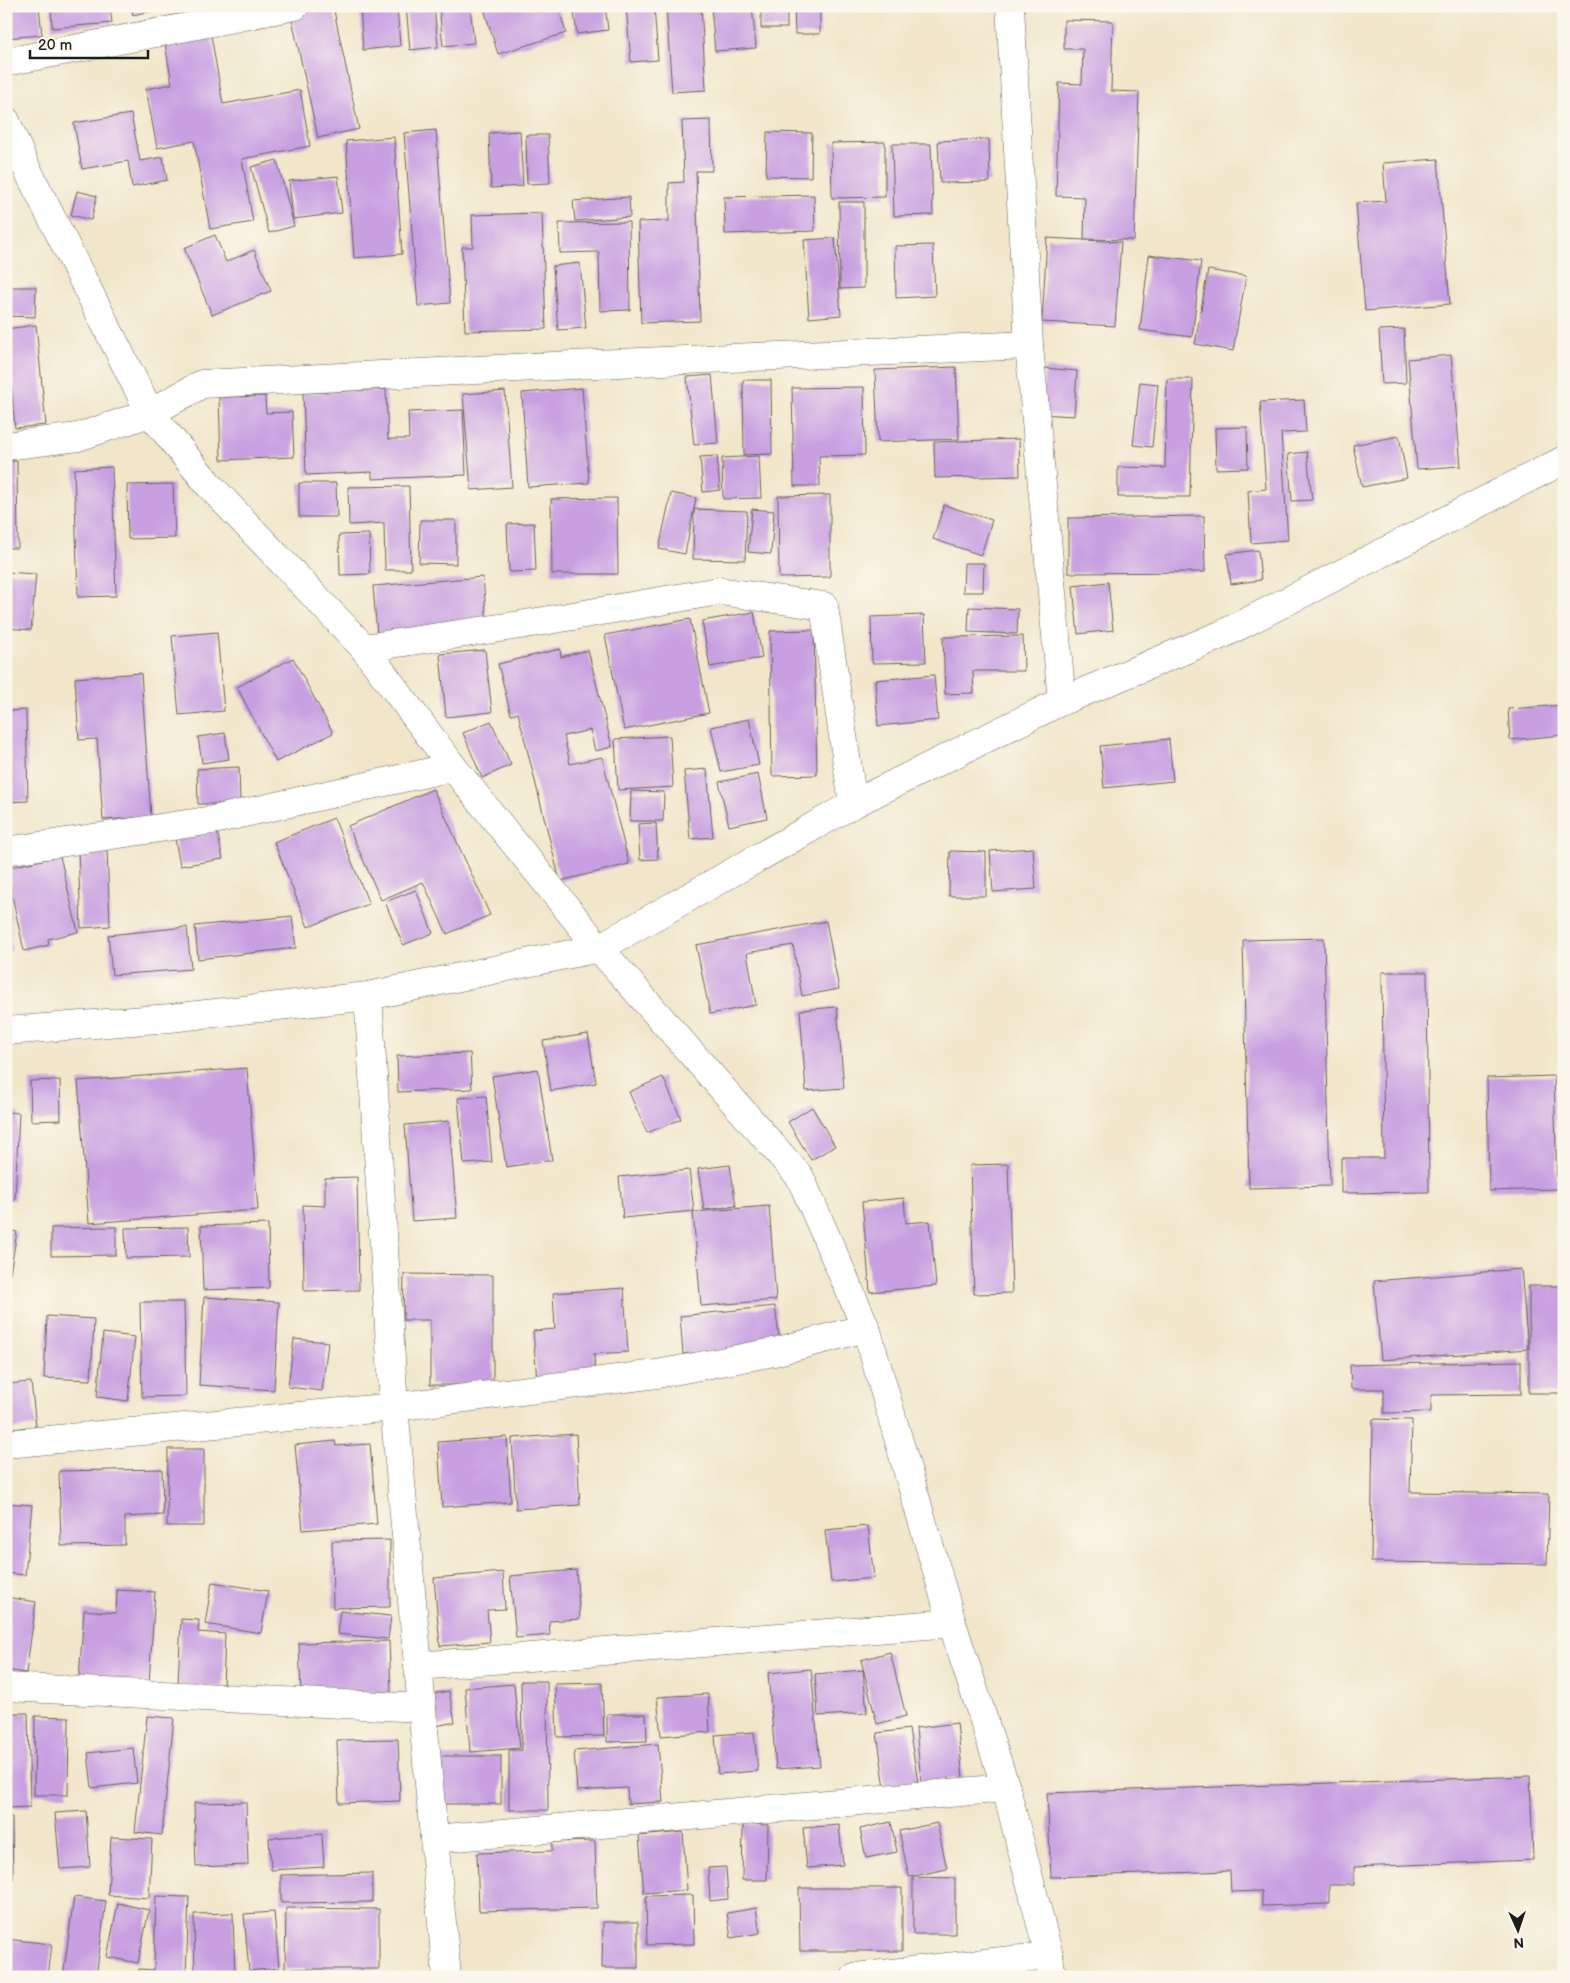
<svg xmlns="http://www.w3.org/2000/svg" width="1570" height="1983" font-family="'Balsamiq Sans',sans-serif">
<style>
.building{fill:#c89fe1}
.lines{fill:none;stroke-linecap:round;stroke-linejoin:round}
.minor-casing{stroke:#676359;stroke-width:29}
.tertiary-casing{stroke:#676359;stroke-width:29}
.secondary-casing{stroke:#676359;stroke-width:29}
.minor{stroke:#fff;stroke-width:28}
.tertiary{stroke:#fff;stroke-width:28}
.secondary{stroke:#fff;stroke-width:28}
</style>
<rect width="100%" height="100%" fill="#fbf7ec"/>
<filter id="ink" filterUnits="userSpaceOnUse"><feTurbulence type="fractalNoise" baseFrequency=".02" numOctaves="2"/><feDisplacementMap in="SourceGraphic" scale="10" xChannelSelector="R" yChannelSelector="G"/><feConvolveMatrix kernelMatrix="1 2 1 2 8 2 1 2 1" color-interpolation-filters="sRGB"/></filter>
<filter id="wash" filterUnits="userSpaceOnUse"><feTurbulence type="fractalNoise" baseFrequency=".0096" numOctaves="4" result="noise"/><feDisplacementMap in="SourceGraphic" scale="20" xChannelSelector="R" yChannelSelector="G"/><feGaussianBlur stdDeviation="1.12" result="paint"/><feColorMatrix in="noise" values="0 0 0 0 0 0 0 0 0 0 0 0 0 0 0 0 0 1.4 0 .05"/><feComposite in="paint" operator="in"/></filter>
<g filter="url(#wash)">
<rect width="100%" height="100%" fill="#f1e6ca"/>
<g id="blocks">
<g class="building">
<polygon points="6,6 39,6 42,35 6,38"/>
<polygon points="51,6 110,6 112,23 52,28"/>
<polygon points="131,6 166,6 167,7 133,15"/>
<polygon points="333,6 359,129 318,138 291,15"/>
<polygon points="360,6 397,6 400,46 363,50"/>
<polygon points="406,6 434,6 438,47 410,50"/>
<polygon points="439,6 470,6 474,43 443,46"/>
<polygon points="483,6 558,6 566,33 498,54"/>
<polygon points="573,6 605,6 608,30 577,34"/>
<polygon points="626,6 654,6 658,60 631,62"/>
<polygon points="666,6 701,6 706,90 672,92"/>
<polygon points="711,6 752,6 756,48 715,51"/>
<rect x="761" y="6" width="26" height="22"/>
<polygon points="794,6 820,6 820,34 795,34"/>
<polygon points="1064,20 1113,21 1111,91 1139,92 1134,240 1084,239 1085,197 1056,196 1059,83 1082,84 1083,49 1064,49"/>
<polygon points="209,24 223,104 300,90 310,146 242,159 253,222 210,229 194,141 157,148 146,89 172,84 163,32"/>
<polygon points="131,114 140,161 163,157 167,180 132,187 128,161 82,169 74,123"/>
<polygon points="711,120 712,171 696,171 700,321 641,323 638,222 669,221 669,183 684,182 682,121"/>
<polygon points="436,130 450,303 418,306 404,133"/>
<polygon points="520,131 523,186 491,188 489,133"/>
<polygon points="767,132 812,133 811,177 766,176"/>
<polygon points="526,135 548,135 550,183 527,184"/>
<polygon points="394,137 402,254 354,258 346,141"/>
<polygon points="989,139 990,182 940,183 938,141"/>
<polygon points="885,142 885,197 832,198 831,143"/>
<polygon points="892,144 931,144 933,215 894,216"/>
<polygon points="1438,159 1450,304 1365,311 1356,203 1386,201 1383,163"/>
<polygon points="277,160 294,226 269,233 251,167"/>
<polygon points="338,176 342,213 293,219 289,181"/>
<polygon points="77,191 97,196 91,220 71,215"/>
<polygon points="814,195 815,231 725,234 724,197"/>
<polygon points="629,197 630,217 575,221 573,201"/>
<polygon points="839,202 864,202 864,288 840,289"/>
<polygon points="542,213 546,329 465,331 462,247 473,247 472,215"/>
<polygon points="629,222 630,310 600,311 599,252 560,253 559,223"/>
<polygon points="215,235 226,262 254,250 271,291 212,315 184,248"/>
<polygon points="835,238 841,315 809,318 804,240"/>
<polygon points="1047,238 1121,242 1115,326 1042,322"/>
<polygon points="933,245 935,296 896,298 895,246"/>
<polygon points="1149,255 1201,261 1192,337 1140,330"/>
<polygon points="580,263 586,328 558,330 553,266"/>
<polygon points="1208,270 1246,276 1233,351 1195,344"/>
<polygon points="6,287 36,287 35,317 6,316"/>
<polygon points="36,325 46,425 15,428 6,329"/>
<polygon points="1404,329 1406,383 1382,384 1379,330"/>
<polygon points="1451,355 1461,466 1417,469 1408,359"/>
<polygon points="956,367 959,439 878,442 875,370"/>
<polygon points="1045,368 1077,371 1074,416 1041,414"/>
<polygon points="712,375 718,443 694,445 687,377"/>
<polygon points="1167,379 1193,379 1190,497 1118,497 1118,467 1165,468"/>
<polygon points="743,380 771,380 772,454 744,455"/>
<polygon points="1140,382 1158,384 1152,447 1133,445"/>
<polygon points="864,387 865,455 819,456 820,486 794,486 792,388"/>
<polygon points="582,388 589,483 528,487 522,393"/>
<polygon points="386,389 388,439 409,439 408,412 463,410 466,475 372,479 372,472 306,475 303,393"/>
<polygon points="505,391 512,487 471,490 463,394"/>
<polygon points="265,396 266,413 292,412 294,457 221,460 219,397"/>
<polygon points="1304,400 1306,432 1281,433 1288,540 1251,543 1248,491 1266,489 1260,402"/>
<polygon points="1247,427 1248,468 1216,469 1215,428"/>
<polygon points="1399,436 1407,478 1362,487 1353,445"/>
<polygon points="1019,439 1020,476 935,478 934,442"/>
<polygon points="1307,452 1312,500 1292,501 1288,454"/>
<polygon points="717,456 720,490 703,492 700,457"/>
<polygon points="759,456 761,498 723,499 722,458"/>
<polygon points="6,461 17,461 18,548 6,548"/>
<polygon points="112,467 116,596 78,597 74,469"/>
<polygon points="299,483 336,483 337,517 299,517"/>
<polygon points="173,484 175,538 128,539 127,485"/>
<polygon points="409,486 411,570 385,570 384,523 349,525 348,487"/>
<polygon points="671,493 696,498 685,554 659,549"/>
<polygon points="830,495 830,577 779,578 778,496"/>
<polygon points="617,498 618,574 552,574 551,499"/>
<polygon points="944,505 992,520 981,555 933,539"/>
<polygon points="694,509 747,511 745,560 693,559"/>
<polygon points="752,509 774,511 771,554 748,552"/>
<polygon points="1204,516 1205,572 1068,573 1068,518"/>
<polygon points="420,520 456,520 456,564 419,563"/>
<polygon points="534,523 536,571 509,572 507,524"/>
<polygon points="369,534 370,574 340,575 339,535"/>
<polygon points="1258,550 1261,580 1231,584 1227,554"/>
<polygon points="964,563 984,563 983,592 963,592"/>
<polygon points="6,572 36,574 31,630 6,628"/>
<polygon points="483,577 487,625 377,635 373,586"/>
<polygon points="1108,582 1113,630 1078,634 1073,586"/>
<polygon points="969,607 1018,609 1017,634 968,632"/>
<polygon points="754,612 762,658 710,667 702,621"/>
<polygon points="924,615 926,662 872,663 871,617"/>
<polygon points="690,619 709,713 624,730 605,635"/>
<polygon points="814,630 817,775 772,776 770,631"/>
<polygon points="217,632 224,711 179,715 172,636"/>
<polygon points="1023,636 1024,671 973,671 974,693 945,694 943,637"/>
<polygon points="560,649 561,657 588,650 612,747 595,751 590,730 564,736 570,764 602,757 629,864 560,881 518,713 511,715 498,664"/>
<polygon points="485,650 492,712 446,717 440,654"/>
<polygon points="293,658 333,733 276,762 237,687"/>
<polygon points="141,673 151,817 103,820 97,739 79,740 75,678"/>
<polygon points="934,675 938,720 878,726 875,680"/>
<polygon points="1564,705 1564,735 1510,740 1508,709"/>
<polygon points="26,710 28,801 6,802 6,711"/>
<polygon points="749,719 759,765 721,772 711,727"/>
<polygon points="491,721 511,765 482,778 463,733"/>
<polygon points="225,733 229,759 202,763 198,737"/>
<polygon points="670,736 673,787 618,790 615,739"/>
<polygon points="1169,739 1173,781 1104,788 1100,746"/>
<polygon points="239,767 240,804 198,804 197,769"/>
<polygon points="707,769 713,837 690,839 684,771"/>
<polygon points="758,774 767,818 729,826 719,782"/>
<polygon points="433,789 490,915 447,934 423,882 381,900 348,826"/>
<polygon points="631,791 664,792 663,821 630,821"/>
<polygon points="334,818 369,904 308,927 274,842"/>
<polygon points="656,823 658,859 640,860 638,824"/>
<polygon points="217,831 223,859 180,866 175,838"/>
<polygon points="1033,848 1036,889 993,892 990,851"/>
<polygon points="107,849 110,926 81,928 78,850"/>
<polygon points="950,851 986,852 986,896 949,896"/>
<polygon points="60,856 78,932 48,939 49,945 24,951 6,868"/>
<polygon points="416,890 433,933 403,945 385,902"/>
<polygon points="6,895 10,895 11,951 6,952"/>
<polygon points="292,916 296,948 198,959 195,926"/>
<polygon points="826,921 839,989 802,996 793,945 747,953 756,1005 710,1014 696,945"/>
<polygon points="187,927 191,969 112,975 108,935"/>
<polygon points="1324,938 1330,1186 1249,1188 1243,940"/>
<polygon points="1382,972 1427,972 1429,1192 1341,1193 1341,1158 1384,1158"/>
<polygon points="837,1007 844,1088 806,1091 800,1010"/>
<polygon points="588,1034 596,1083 551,1091 543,1041"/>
<polygon points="470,1053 472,1089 398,1092 397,1056"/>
<polygon points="247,1068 258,1210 89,1223 78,1081"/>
<polygon points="538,1069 552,1160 506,1167 492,1076"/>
<polygon points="1554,1076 1557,1189 1489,1191 1487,1078"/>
<polygon points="663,1077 681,1119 647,1133 629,1092"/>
<polygon points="60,1080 61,1120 31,1121 30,1081"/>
<polygon points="486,1096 492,1162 464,1164 458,1098"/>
<polygon points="812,1107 835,1146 811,1160 788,1122"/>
<polygon points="6,1112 19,1113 15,1200 6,1200"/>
<polygon points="449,1121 457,1218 412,1221 405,1125"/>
<polygon points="1008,1164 1012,1293 974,1294 970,1165"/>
<polygon points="730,1165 736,1206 704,1210 698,1169"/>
<polygon points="689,1170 694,1211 623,1218 619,1177"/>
<polygon points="357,1177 359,1290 304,1291 303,1205 325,1206 325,1178"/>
<polygon points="904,1198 906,1223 930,1221 936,1286 870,1292 862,1202"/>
<polygon points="769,1206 776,1300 701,1306 693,1212"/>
<polygon points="268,1224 269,1288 203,1290 201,1226"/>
<polygon points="116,1227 116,1255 51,1256 51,1228"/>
<polygon points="188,1227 189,1257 126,1258 125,1228"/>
<polygon points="6,1230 17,1232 10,1273 6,1272"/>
<polygon points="1521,1269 1528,1349 1381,1360 1374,1281"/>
<polygon points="404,1274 493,1275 493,1385 430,1385 430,1320 403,1320"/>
<rect x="1529" y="1286" width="35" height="107"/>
<polygon points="624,1288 628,1352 594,1354 595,1376 537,1381 533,1331 555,1329 553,1293"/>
<polygon points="204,1297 279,1302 274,1390 199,1385"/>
<polygon points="140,1302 184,1302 186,1396 142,1397"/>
<polygon points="775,1306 780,1344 683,1354 680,1316"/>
<polygon points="47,1316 94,1319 91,1380 44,1378"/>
<polygon points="103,1333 135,1337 128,1401 97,1397"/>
<polygon points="294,1339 328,1342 322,1391 288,1387"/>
<polygon points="1521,1361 1521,1394 1431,1395 1431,1412 1384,1413 1384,1389 1351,1389 1350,1365"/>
<polygon points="31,1382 36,1426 6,1430 6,1384"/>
<polygon points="1373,1419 1412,1420 1410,1492 1549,1494 1547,1564 1371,1562"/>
<polygon points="576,1434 580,1505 516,1509 512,1438"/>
<polygon points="507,1437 511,1502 442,1507 438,1442"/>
<polygon points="335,1441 336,1446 370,1444 377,1524 303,1530 295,1445"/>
<polygon points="168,1449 204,1449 204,1526 167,1526"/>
<polygon points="162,1469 163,1515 125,1517 125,1545 61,1546 59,1471"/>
<polygon points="6,1503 32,1505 25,1575 6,1573"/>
<polygon points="868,1526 874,1578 831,1582 825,1530"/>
<polygon points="390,1540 390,1607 333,1608 332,1541"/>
<polygon points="576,1570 580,1619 549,1621 550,1635 516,1638 510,1576"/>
<polygon points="503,1572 505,1609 487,1610 490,1642 440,1646 434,1578"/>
<polygon points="212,1582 268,1591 261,1633 205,1624"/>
<polygon points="117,1590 155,1592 149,1683 79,1679 84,1610 116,1613"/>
<polygon points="6,1597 36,1602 26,1673 6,1670"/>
<polygon points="340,1611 391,1616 388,1639 337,1634"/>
<polygon points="181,1619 199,1620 198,1632 225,1634 223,1687 178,1685"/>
<polygon points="389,1641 391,1692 301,1694 299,1643"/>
<polygon points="890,1652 906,1716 877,1724 861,1660"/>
<polygon points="811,1669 820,1766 776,1769 768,1673"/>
<polygon points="863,1670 867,1713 818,1716 815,1674"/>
<polygon points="521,1681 547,1681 548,1810 509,1810 509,1750 522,1750"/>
<polygon points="602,1683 604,1736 557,1737 555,1684"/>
<polygon points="514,1684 520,1748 470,1752 465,1688"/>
<polygon points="449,1691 455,1722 436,1726 431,1694"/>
<polygon points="708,1694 710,1732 661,1736 657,1697"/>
<polygon points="6,1713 28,1713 30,1807 6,1808"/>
<polygon points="607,1714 646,1714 647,1741 607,1742"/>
<polygon points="35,1716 69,1717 68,1795 34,1795"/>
<polygon points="147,1716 174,1718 162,1835 135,1832"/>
<polygon points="957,1723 963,1778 921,1782 916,1728"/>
<polygon points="909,1729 918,1782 885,1788 877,1733"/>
<polygon points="754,1732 758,1771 718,1774 715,1735"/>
<polygon points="398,1739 400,1801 339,1803 337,1740"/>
<polygon points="658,1744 663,1802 628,1804 627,1788 577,1791 574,1751"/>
<polygon points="133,1748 137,1783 92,1788 88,1753"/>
<rect x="440" y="1756" width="61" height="48"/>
<polygon points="1530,1776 1533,1860 1354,1867 1354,1885 1329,1885 1329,1904 1262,1906 1262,1891 1231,1892 1230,1871 1051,1877 1047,1793"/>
<polygon points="246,1802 248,1865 196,1867 194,1803"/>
<polygon points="86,1811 90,1867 60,1869 55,1813"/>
<polygon points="6,1817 12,1817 13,1879 6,1879"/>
<polygon points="891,1822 897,1852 866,1858 860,1829"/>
<polygon points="937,1823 947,1869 909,1877 899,1831"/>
<polygon points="743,1824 768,1825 767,1880 742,1880"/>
<polygon points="839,1825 843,1865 807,1868 803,1828"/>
<polygon points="683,1832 687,1890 644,1893 639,1836"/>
<polygon points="322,1834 324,1867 271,1870 269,1838"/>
<polygon points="111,1837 152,1839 149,1898 108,1895"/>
<polygon points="595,1841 597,1908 479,1911 477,1853 552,1851 552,1842"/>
<polygon points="726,1867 728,1899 710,1901 708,1868"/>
<polygon points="372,1873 372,1902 281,1903 281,1875"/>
<polygon points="913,1877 955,1878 955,1934 913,1934"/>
<polygon points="799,1888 902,1888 902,1951 800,1951"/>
<polygon points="693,1895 694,1944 647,1945 646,1896"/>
<polygon points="156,1896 189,1897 186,1977 139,1977 139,1969 154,1970"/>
<polygon points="74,1897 106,1901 96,1977 63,1977"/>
<polygon points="118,1903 149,1910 138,1963 107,1957"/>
<polygon points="286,1908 379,1909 379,1969 285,1969"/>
<polygon points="756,1908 760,1933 731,1938 727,1913"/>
<polygon points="274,1912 279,1968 249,1971 244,1914"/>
<polygon points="233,1913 235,1977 195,1977 194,1914"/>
<polygon points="603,1922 638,1922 638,1968 602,1968"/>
<polygon points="6,1939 52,1944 48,1977 6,1977"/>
</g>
</g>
</g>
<g filter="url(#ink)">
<use href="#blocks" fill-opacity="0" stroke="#676359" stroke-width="1"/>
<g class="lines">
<g class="minor-casing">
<g id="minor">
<polyline points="1010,6 1029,345 1062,701"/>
<polyline points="6,62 295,6"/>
<polyline points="6,446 78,437 150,413 202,384 573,365 1029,345"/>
<polyline points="364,648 520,625 719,591 824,606 853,804"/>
<polyline points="6,851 213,820 453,767"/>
<polyline points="368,996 394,1407 447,1977"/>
<polyline points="6,1444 394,1407 657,1374 774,1352 866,1328"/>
<polyline points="418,1666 952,1623"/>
<polyline points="6,1687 422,1708"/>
<polyline points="434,1839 1006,1788"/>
<polyline points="855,1977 1049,1956"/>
</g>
</g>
<g class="tertiary-casing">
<polyline id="tertiary" points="6,121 23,161 150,413 209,485 364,648 453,767 599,948 800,1177 866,1328 952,1623 1006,1788 1049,1956 1052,1977"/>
</g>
<g class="secondary-casing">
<polyline id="secondary" points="6,1031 170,1018 368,996 599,948 853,804 1062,701 1223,634 1564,460"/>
</g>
<use href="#minor" class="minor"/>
<use href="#tertiary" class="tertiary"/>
<use href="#secondary" class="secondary"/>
</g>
</g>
<rect width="1570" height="1983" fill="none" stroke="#fbf7ec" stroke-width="25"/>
<g transform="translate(1518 1930) rotate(177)" stroke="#fbf7ec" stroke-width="4" paint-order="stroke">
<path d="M0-4L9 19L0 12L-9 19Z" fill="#1c1c1c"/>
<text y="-8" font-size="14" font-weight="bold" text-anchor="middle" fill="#1c1c1c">N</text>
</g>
<path d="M30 50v8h118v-8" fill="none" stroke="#1c1c1c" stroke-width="2.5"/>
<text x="38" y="50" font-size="15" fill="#1c1c1c" stroke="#fbf7ec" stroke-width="4" paint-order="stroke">20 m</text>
</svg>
